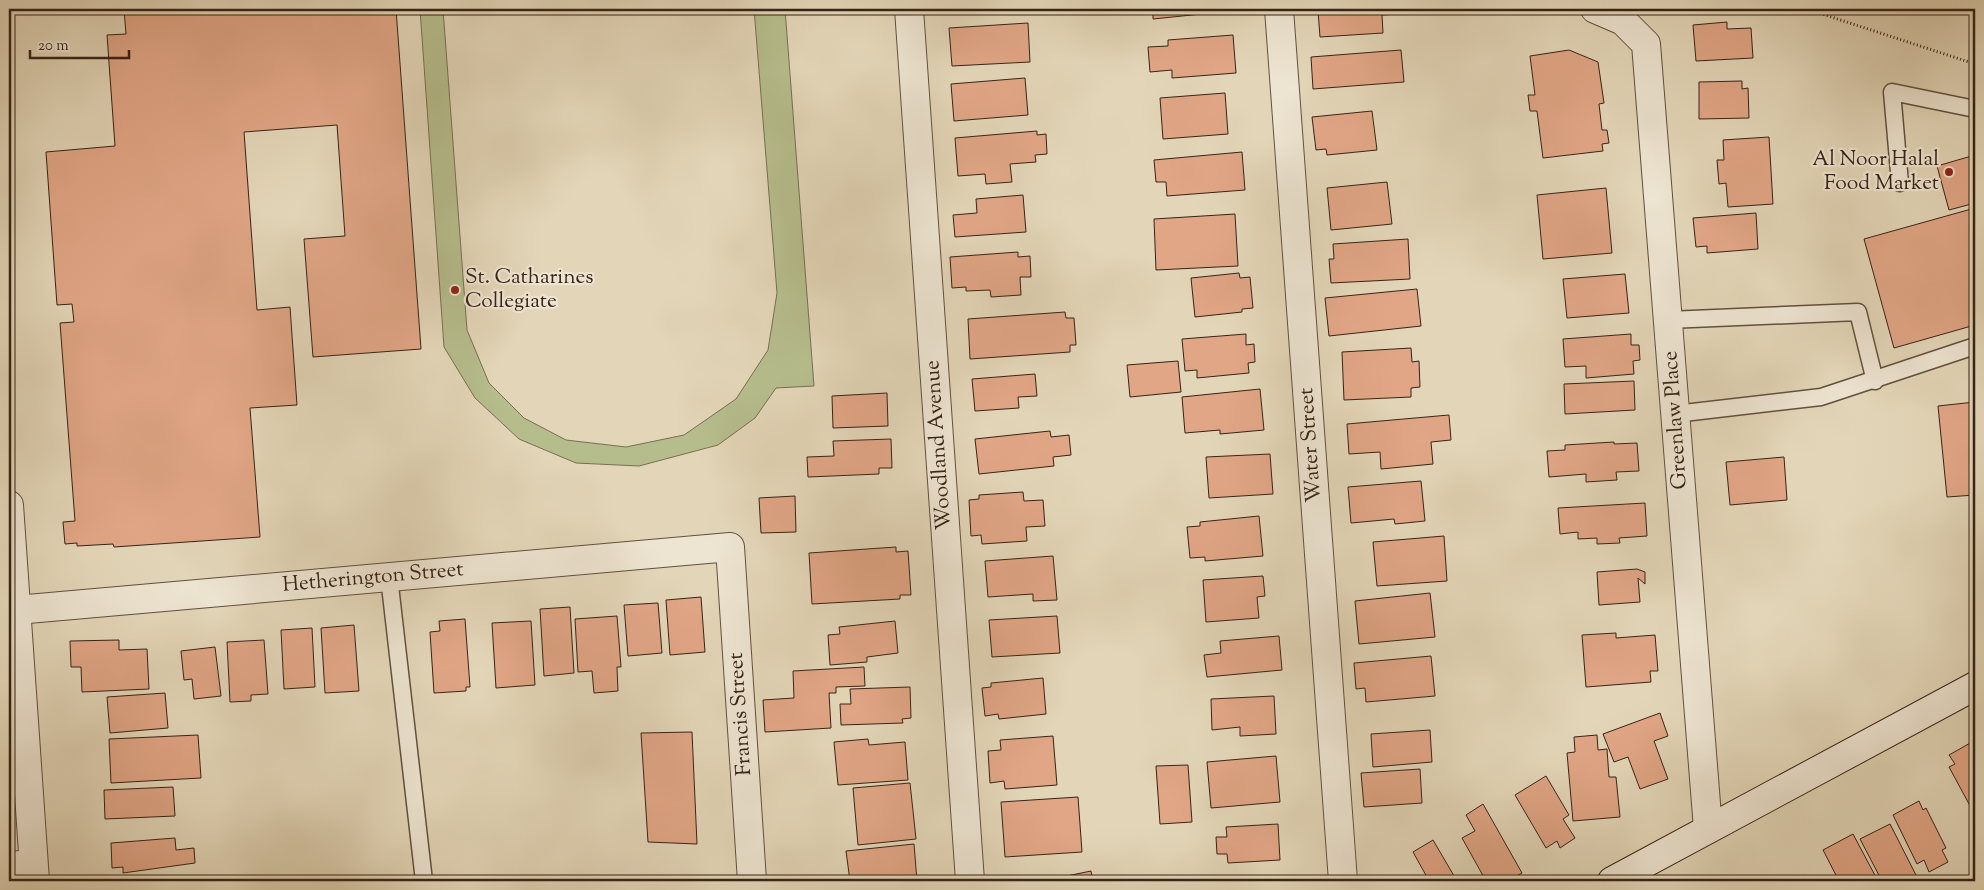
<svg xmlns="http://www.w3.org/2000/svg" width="1984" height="890" font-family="'Sorts Mill Goudy',serif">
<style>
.green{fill:#b6bd8d;stroke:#767052}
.building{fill:#e1a686;stroke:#362317}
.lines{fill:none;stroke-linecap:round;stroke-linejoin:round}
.lane-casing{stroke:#61503f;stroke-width:19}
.street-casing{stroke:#61503f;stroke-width:30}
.secondary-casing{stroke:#362317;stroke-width:30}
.path{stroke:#362317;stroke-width:3;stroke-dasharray:1 2.5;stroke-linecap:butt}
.lane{stroke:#ede4d1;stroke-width:16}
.street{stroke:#ede4d1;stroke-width:28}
.secondary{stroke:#ede4d1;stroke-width:28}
.poi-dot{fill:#8f2418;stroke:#ede4d1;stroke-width:2}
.labels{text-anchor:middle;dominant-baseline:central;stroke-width:4.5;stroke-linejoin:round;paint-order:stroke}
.poi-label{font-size:21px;fill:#362317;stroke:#ede4d1;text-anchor:end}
.street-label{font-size:21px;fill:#362317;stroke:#ede4d1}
</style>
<rect width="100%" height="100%" fill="#e3d6b8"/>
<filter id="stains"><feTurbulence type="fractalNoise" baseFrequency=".004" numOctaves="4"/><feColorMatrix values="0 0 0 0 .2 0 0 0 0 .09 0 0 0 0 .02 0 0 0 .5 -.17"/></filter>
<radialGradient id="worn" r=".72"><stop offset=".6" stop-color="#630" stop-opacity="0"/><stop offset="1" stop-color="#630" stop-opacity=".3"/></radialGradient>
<polygon class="green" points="420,9 443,9 467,330 489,383 524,418 566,440 626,447 684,435 736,399 768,350 777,293 754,9 785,9 814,386 776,388 755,418 718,445 639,466 576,463 519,439 475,398 444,347"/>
<g class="building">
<polygon points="124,9 396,9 421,349 313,357 304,239 345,236 337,125 244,132 257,310 290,307 297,405 250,408 260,537 114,547 113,544 77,546 77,543 65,544 63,522 75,521 60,323 74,322 72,304 57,305 46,152 115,146 107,35 126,34"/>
<polygon points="1140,9 1221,9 1221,12 1153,19 1153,11 1140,12"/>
<polygon points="1311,9 1399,9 1400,14 1382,15 1383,33 1320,37 1318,11 1311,11"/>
<polygon points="1727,22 1727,29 1751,28 1753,58 1696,61 1693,25"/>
<polygon points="1028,23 1030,62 952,66 949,28"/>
<polygon points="1233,35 1236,73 1172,78 1172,70 1150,72 1148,47 1168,46 1168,40"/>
<polygon points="1401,50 1404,82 1313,89 1311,57"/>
<polygon points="1569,50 1598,62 1604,103 1599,104 1602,130 1607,130 1609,143 1602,144 1603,151 1543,158 1537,111 1530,111 1528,95 1535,95 1530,56"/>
<polygon points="1025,78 1028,115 954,121 951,84"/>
<polygon points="1742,81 1742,89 1748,88 1749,118 1699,119 1699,82"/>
<polygon points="1225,93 1228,134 1163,139 1160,98"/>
<polygon points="1372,111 1377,150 1327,155 1326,149 1316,150 1312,117"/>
<polygon points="1037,131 1037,135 1046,134 1047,154 1035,155 1036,162 1010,164 1012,182 986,184 985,174 958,176 955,138"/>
<polygon points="1769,137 1773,204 1728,207 1726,183 1719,184 1717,160 1724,160 1723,140"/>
<polygon points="1242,152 1245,190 1167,196 1166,182 1156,182 1154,160"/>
<polygon points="1975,155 1975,203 1949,210 1937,166"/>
<polygon points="1387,182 1392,224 1331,230 1327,188"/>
<polygon points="1606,188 1612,253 1543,259 1537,195"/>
<polygon points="1023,195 1026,232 955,237 953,215 977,213 976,199"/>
<polygon points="1975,208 1975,325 1894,348 1864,239"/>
<polygon points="1756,213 1758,249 1707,253 1707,246 1696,247 1693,218"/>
<polygon points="1235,214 1238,266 1156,270 1154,219"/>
<polygon points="1408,239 1410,279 1331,283 1329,259 1334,259 1333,244"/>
<polygon points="1018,252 1018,257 1030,256 1031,277 1020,277 1021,295 991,297 990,290 966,291 966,287 952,288 950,257"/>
<polygon points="1239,273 1240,278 1250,277 1253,308 1242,309 1242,312 1195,317 1191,278"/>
<polygon points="1625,274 1629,313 1567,318 1563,279"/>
<polygon points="1417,289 1421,326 1329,336 1325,298"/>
<polygon points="1065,312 1066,318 1074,318 1076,345 1070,345 1070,352 970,359 968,319"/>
<polygon points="1246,334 1246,345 1254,344 1255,362 1248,363 1249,373 1197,378 1197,370 1185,371 1182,339"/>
<polygon points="1631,334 1631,345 1639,345 1640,360 1633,361 1634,374 1586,378 1586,366 1565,367 1563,339"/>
<polygon points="1411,348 1412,362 1419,361 1420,387 1411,388 1411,397 1344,400 1342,352"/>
<polygon points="1178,361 1181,392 1130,397 1127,365"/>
<polygon points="1035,374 1037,396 1018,397 1019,408 975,411 972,379"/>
<polygon points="1634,381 1635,410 1565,414 1564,384"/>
<polygon points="1260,389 1264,430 1220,434 1220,430 1185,433 1182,397"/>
<polygon points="887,393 888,426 833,428 832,396"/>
<polygon points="1975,402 1975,495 1947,497 1938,406"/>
<polygon points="1449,415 1451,440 1431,442 1433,464 1381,469 1380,452 1349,454 1347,424"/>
<polygon points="1050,431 1051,437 1069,435 1071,455 1053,457 1054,466 979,474 975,439"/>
<polygon points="891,439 892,468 879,468 879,474 808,477 807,457 834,456 833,441"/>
<polygon points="1614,442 1614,444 1637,443 1639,471 1616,472 1617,480 1586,482 1586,474 1549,477 1547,451 1565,450 1565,445"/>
<polygon points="1270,454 1273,494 1209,498 1206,457"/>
<polygon points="1784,457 1787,500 1730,505 1726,462"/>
<polygon points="1421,481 1425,521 1395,524 1394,519 1351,523 1348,487"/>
<polygon points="1023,492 1024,501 1043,500 1045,526 1026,527 1027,541 982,544 981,535 971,536 969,500 979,499 979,495"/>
<polygon points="795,496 796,532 761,533 759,498"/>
<polygon points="1645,503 1647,536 1619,538 1620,543 1597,544 1597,538 1578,539 1578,532 1560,534 1558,508"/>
<polygon points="1259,516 1263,556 1205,561 1205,557 1190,558 1187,527 1200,526 1200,522"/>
<polygon points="1444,536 1447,581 1377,586 1373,542"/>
<polygon points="896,547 896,552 908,551 911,595 900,595 900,599 812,604 809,553"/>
<polygon points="1053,556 1057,600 1033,601 1033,594 988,597 985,561"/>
<polygon points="1637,569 1645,572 1645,584 1638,578 1640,602 1599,605 1597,572"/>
<polygon points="1263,576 1265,596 1257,597 1259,618 1206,622 1203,580"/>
<polygon points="1430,593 1435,637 1359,644 1355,601"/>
<polygon points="701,597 705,652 670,655 666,600"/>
<polygon points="658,603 662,653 628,656 624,605"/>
<polygon points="570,607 574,673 544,676 540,609"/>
<polygon points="617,616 621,667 617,667 618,691 594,693 592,671 578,672 575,619"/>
<polygon points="1057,616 1060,653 992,657 989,620"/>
<polygon points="465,619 470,687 466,687 466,691 434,693 430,632 440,631 439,621"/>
<polygon points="531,621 535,685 496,688 492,623"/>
<polygon points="895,621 898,653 867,657 867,662 830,665 828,635 840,634 839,627"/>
<polygon points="354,625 359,691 325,693 321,628"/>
<polygon points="312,628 315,687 284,689 281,630"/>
<polygon points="1616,633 1616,638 1655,635 1658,671 1650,671 1651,682 1586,687 1582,635"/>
<polygon points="1279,636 1282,670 1207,677 1204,655 1221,653 1220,641"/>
<polygon points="119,640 119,650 147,649 149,689 82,692 81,667 71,667 70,641"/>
<polygon points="264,640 268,694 251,695 251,701 230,702 227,642"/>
<polygon points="215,647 221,696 194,699 192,679 184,680 181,651"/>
<polygon points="1431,656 1435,696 1366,702 1365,688 1356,689 1354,663"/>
<polygon points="864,667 865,686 836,687 836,693 829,693 831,728 765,732 763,700 794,698 793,671"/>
<polygon points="1043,678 1046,714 999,719 998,714 985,716 982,688 991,687 991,683"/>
<polygon points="910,687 911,718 902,719 903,723 841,725 840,704 851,704 850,689"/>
<polygon points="165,693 168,728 110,733 107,697"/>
<polygon points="1274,696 1276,734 1240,736 1240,727 1212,730 1211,699"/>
<polygon points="1660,713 1668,736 1654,741 1668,779 1640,789 1628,757 1614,762 1603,734"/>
<polygon points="1430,730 1432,762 1373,767 1371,734"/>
<polygon points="692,732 697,844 648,842 641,733"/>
<polygon points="198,735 201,778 111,783 109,739"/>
<polygon points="1597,735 1598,750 1607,749 1609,777 1616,777 1620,817 1573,821 1567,753 1575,752 1574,737"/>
<polygon points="1053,736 1057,785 1005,789 1004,781 990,783 988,751 1001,750 1000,740"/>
<polygon points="868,739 869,745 905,742 908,780 838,785 834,742"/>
<polygon points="1972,742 1975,747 1975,815 1949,767 1955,764 1949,755"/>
<polygon points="1276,756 1280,802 1211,808 1207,762"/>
<polygon points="1188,765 1192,822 1160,824 1156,766"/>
<polygon points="1420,769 1422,803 1364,807 1361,773"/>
<polygon points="1546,776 1569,815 1563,819 1575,838 1560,848 1557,841 1546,848 1515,795"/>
<polygon points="910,783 916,839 858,845 853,788"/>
<polygon points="173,787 175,816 105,819 104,790"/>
<polygon points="1078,797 1082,852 1005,857 1001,802"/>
<polygon points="1919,801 1923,810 1926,808 1946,848 1942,850 1948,862 1929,872 1924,860 1917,864 1893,815"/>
<polygon points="1483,804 1522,873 1507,881 1490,881 1488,879 1486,881 1462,838 1475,831 1466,815"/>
<polygon points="1278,824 1280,860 1228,863 1227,854 1217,854 1216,837 1227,837 1226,827"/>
<polygon points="1890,824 1919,881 1882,881 1860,839"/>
<polygon points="1853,834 1878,881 1839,881 1823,850"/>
<polygon points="175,838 176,850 194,848 195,863 123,873 123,867 112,868 111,843"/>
<polygon points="1433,840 1457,881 1424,881 1428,879 1413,852"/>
<polygon points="914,844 917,881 850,881 846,851"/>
<polygon points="1091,871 1093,881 1042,881"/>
<polygon points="1805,875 1809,881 1794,881"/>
<polygon points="171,876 171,881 113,881"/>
<polygon points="1405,876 1405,881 1370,881 1370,878"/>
<polygon points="1752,876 1755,881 1742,881"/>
</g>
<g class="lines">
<g class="lane-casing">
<g id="lane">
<polyline points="1900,183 1892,92 1975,109"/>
<polyline points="1668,320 1858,312 1875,381"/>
<polyline points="1675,414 1821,397 1975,346"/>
<polyline points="389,577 424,881"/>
</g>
</g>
<g class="street-casing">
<g id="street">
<polyline points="909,9 970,881"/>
<polyline points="1279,9 1343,881"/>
<polyline points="1595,9 1623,21 1646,44 1708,829"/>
<polyline points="9,505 35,881"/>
<polyline points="16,610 730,547 752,881"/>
<polyline points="9,866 33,864"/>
</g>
</g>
<g class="secondary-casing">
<polyline id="secondary" points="1612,881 1975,686"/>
</g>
<polyline class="path" points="1807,9 1975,64"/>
<use href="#lane" class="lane"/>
<use href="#street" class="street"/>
<use href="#secondary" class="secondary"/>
</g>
<g class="poi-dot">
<circle cx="1949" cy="172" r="5"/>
<circle cx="455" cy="290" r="5"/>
</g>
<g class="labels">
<g class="poi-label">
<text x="1939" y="160">Al Noor Halal<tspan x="1939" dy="24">Food Market</tspan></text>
<text x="465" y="278" text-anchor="start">St. Catharines<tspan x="465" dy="24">Collegiate</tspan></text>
</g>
<g class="street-label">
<text transform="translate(1676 420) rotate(-94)">Greenlaw Place</text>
<text transform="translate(939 445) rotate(-94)">Woodland Avenue</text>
<text transform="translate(1311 445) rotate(-94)">Water Street</text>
<text transform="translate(373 578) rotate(-5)">Hetherington Street</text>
<text transform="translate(741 714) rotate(-94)">Francis Street</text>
</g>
</g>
<rect width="1984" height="890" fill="none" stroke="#e3d6b8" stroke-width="30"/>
<rect x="10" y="10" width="1964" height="870" fill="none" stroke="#362317" stroke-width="2.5"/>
<rect x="15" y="15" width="1954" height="860" fill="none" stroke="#362317"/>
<path d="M30 50v8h99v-8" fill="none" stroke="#362317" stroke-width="2.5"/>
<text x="38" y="50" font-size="15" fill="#362317" stroke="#ede4d1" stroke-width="4" paint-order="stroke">20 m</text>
<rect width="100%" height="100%" filter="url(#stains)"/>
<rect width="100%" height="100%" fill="url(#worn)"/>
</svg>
